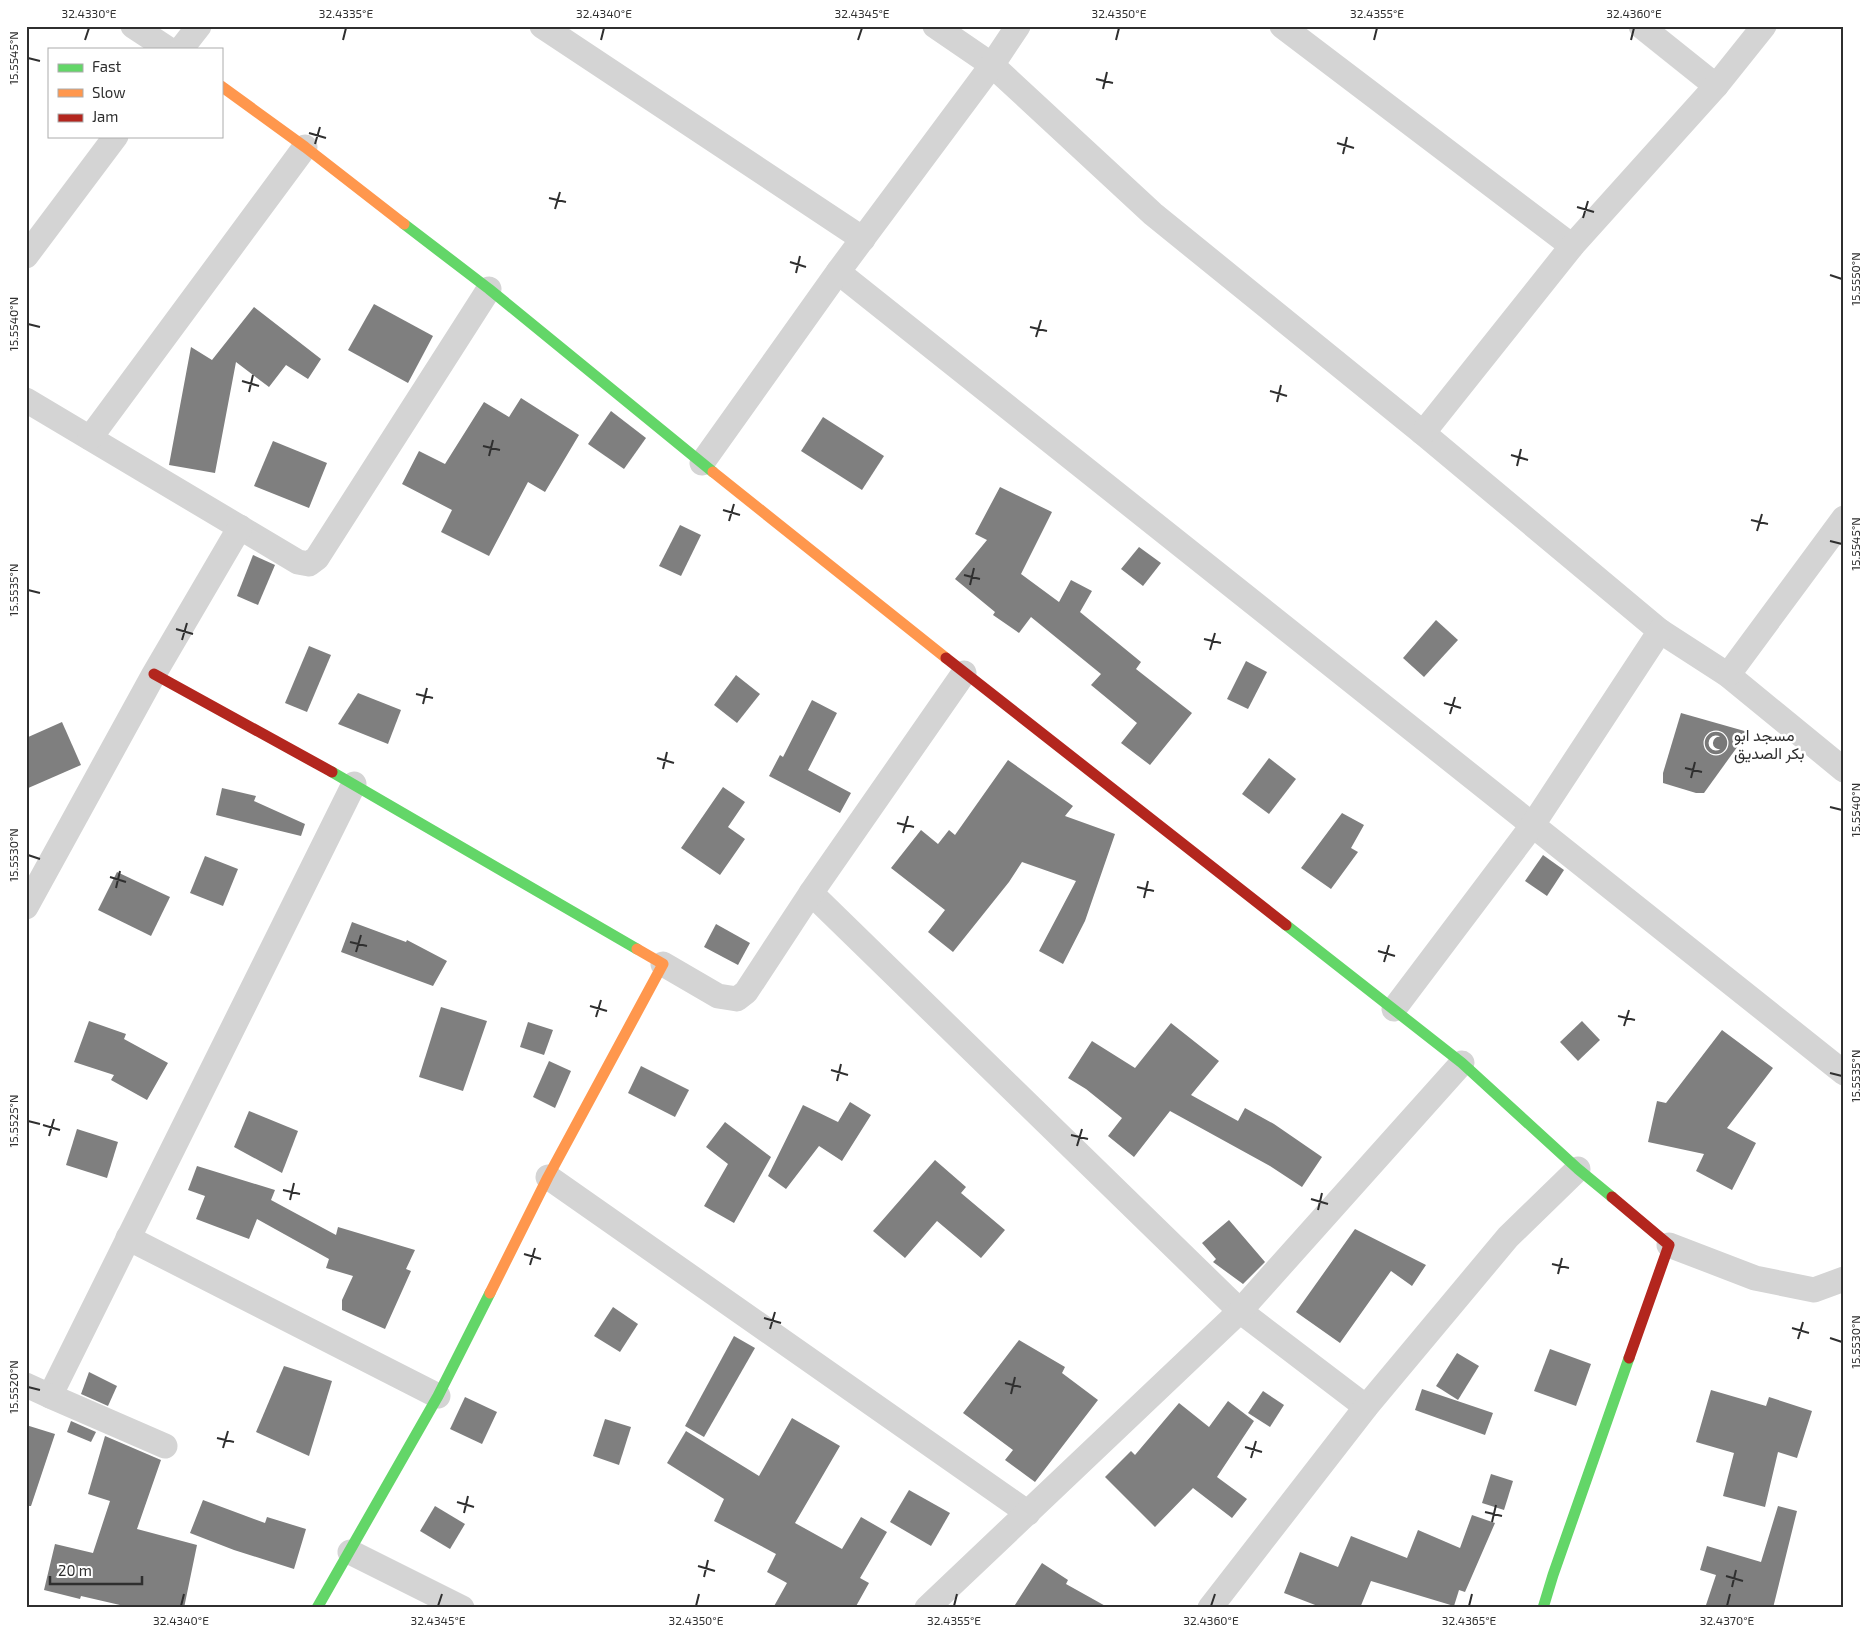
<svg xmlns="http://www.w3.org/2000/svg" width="1870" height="1634" font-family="'Exo 2',Vazirmatn,sans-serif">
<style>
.building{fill:#7f7f7f}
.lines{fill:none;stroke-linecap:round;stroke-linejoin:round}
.street{stroke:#d4d4d4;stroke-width:25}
.fast{stroke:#63d668;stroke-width:11}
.slow{stroke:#ff974d;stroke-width:11}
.jam{stroke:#b3261e;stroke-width:11}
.ticks{fill:none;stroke:#2f2f2f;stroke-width:2}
.labels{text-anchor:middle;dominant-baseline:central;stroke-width:5;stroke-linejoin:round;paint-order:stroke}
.poi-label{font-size:16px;fill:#2f2f2f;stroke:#fff;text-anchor:start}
.neatline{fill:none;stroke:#2f2f2f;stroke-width:2}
.ticks-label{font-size:12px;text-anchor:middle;fill:#2f2f2f}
</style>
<rect width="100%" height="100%" fill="#fff"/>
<g class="building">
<polygon points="374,304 433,336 408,383 348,350"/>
<polygon points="254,307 321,359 308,379 286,365 269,387 236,362 215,473 169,465 191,347 212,360"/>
<polygon points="521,398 579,435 545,492 528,482 489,556 441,532 452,510 402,484 419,451 445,464 484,402 509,417"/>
<polygon points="611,411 646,438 624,469 588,444"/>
<polygon points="823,417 884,456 862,490 801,451"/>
<polygon points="273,441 327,463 309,508 254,486"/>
<polygon points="1000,487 1052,512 1021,574 1059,602 1071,580 1092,591 1080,612 1141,662 1136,669 1192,713 1150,765 1121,743 1137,723 1091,685 1101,674 1031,617 1019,633 993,615 995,612 955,579 987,540 975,534"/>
<polygon points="680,525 701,535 681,576 659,566"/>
<polygon points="1139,547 1161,563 1143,586 1121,569"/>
<polygon points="253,555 275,565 258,605 237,596"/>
<polygon points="1436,620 1458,640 1424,677 1403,658"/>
<polygon points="309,646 331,655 307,712 285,703"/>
<polygon points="1246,661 1267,672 1248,709 1227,699"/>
<polygon points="736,675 760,694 737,723 714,705"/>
<polygon points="358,693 401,710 388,744 338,724"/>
<polygon points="812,700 837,713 808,770 851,793 840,813 769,776 780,755 783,757"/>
<polygon points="1681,713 1748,732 1704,793 1696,793 1663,783 1663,773"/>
<polygon points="62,722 81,765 26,789 26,738"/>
<polygon points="1269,758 1296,779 1269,814 1242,794"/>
<polygon points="1008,760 1073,806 1065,816 1115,834 1085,921 1063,964 1039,951 1076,881 1022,862 1009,882 953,952 928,932 945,910 891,868 921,830 938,844 949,830 955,835"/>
<polygon points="723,787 745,802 728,827 745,839 720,875 681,848"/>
<polygon points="222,788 256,796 254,801 305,824 301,836 216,815"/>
<polygon points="1342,813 1364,825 1351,848 1358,852 1331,889 1301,868"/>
<polygon points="1543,855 1564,870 1547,896 1525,881"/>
<polygon points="205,856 238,869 223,906 190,893"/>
<polygon points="117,872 170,897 151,936 98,910"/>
<polygon points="352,922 406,942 407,940 447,961 433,986 341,952"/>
<polygon points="716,924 750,943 738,965 704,947"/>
<polygon points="441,1007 487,1021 463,1091 419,1077"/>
<polygon points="89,1021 126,1034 124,1039 168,1063 147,1100 111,1080 114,1075 74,1062"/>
<polygon points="1582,1021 1600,1040 1578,1061 1560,1042"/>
<polygon points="528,1022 553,1030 544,1055 520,1047"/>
<polygon points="1171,1023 1219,1061 1191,1095 1238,1121 1245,1108 1274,1124 1322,1157 1302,1187 1270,1166 1170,1111 1134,1157 1108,1136 1122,1118 1086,1089 1068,1078 1092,1041 1135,1068"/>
<polygon points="1722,1030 1773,1068 1727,1128 1756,1143 1732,1190 1696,1171 1704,1154 1648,1142 1657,1101 1666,1103"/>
<polygon points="549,1061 571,1071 555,1108 533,1097"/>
<polygon points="641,1066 689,1090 675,1117 628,1093"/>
<polygon points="850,1102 871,1115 842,1161 819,1146 786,1189 768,1176 803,1105 838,1122"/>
<polygon points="249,1111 298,1131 282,1173 234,1147"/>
<polygon points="725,1122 771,1157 734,1223 704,1206 728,1164 706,1147"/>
<polygon points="77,1129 118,1142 107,1178 66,1165"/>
<polygon points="935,1160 966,1187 961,1193 1005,1230 981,1258 937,1221 905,1258 873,1231"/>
<polygon points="197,1166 275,1190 271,1200 336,1235 338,1227 415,1250 406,1269 411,1271 385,1329 342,1310 342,1300 353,1276 326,1268 329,1259 257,1219 249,1239 196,1219 205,1196 188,1190"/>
<polygon points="1229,1220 1265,1262 1243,1284 1213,1262 1216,1259 1202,1243"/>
<polygon points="1355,1229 1426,1265 1412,1286 1391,1271 1340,1343 1296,1312"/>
<polygon points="613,1307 638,1324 620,1352 594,1336"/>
<polygon points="734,1336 755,1348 704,1437 685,1426"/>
<polygon points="1019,1340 1065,1367 1062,1373 1098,1400 1035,1482 1005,1460 1013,1450 963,1413"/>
<polygon points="1550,1349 1591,1364 1576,1406 1534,1391"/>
<polygon points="1457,1353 1479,1366 1458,1400 1436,1386"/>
<polygon points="284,1366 332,1381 309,1456 256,1432"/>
<polygon points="89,1372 117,1386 108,1406 81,1394"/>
<polygon points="1422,1389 1493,1413 1485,1435 1415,1410"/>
<polygon points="1711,1390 1766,1406 1769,1397 1812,1411 1797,1458 1778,1452 1765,1507 1723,1496 1734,1453 1696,1442"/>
<polygon points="1263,1391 1284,1405 1270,1427 1248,1413"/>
<polygon points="465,1397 497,1412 482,1444 450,1429"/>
<polygon points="1228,1401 1254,1421 1217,1477 1247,1499 1232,1518 1193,1488 1155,1527 1105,1477 1131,1451 1135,1455 1179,1403 1209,1427"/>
<polygon points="792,1418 840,1446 795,1523 842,1549 861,1517 887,1532 860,1578 869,1583 855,1608 773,1608 787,1583 767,1572 776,1554 714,1521 724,1499 667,1463 686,1431 759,1476"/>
<polygon points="605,1419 631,1427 619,1465 593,1456"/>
<polygon points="71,1421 96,1432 91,1442 67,1432"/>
<polygon points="26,1425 55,1434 31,1506 26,1506"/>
<polygon points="105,1436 161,1460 137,1529 197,1545 184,1608 133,1608 81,1596 80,1599 44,1590 55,1544 93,1553 110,1501 88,1494"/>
<polygon points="1491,1474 1513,1481 1504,1510 1482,1503"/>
<polygon points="909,1490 950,1513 931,1546 890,1522"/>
<polygon points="203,1500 265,1523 267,1517 306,1529 294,1569 234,1550 190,1533"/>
<polygon points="435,1506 465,1524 450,1549 420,1531"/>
<polygon points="1778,1506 1797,1511 1773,1608 1705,1608 1716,1575 1700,1570 1707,1546 1761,1562"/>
<polygon points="1472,1515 1495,1523 1465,1592 1459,1590 1454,1606 1371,1581 1360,1608 1323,1608 1284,1593 1300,1552 1338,1567 1351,1536 1407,1558 1418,1530 1460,1548"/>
<polygon points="1042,1563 1068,1580 1066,1584 1109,1608 1013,1608"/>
</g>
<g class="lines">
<g class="street">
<polyline points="133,26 168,49"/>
<polyline points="542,26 863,239"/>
<polyline points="935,26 992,65 1153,214 1423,433 1660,631 1728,675 1844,770"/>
<polyline points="1282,26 1572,246"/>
<polyline points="1641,26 1716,86"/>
<polyline points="181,49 199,26"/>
<polyline points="26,256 116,136"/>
<polyline points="838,272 1844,1073"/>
<polyline points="26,400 298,562 309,564 317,558 489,289"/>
<polyline points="1423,433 1572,246 1716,86 1764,26"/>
<polyline points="90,438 305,147"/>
<polyline points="702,463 838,272 992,65 1018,26"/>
<polyline points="1728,675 1844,518"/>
<polyline points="811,893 1240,1311 1366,1407"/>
<polyline points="26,907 154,674 240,527"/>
<polyline points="663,964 718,996 737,999 746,992 811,893 964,673"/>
<polyline points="1394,1009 1532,826 1660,631"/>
<polyline points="548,1177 1028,1513"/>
<polyline points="128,1238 438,1396"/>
<polyline points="1669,1245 1755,1278 1814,1290 1844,1279"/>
<polyline points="26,1385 50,1396 354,784"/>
<polyline points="50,1396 165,1446"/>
<polyline points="350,1552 462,1608"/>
<polyline points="927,1608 1240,1311 1462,1063"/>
<polyline points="1210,1608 1366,1407 1508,1237 1578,1169"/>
</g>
<g class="fast">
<polyline points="404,224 489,289 713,472"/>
<polyline points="332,772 637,949"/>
<polyline points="1286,925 1462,1063 1578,1169 1612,1197"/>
<polyline points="317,1608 438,1396 490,1293"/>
<polyline points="1543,1608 1553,1575 1629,1358"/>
</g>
<g class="slow">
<polyline points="221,86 305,147 404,224"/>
<polyline points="713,472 946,658"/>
<polyline points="490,1293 548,1177 663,964 637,949"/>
</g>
<g class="jam">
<polyline points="946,658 1286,925"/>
<polyline points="154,674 332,772"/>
<polyline points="1612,1197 1669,1245 1629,1358"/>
</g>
</g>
<path class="ticks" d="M85 40 89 28M343 40 346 28M601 40 604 28M858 40 862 28M1116 40 1119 28M1374 40 1377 28M1631 40 1634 28M28 58 40 61M1096 79 1113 83M1103 89 1107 72M309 133 326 138M1337 143 1354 148M315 144 320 127M1343 154 1347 137M549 198 566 202M1577 207 1594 212M555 209 560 192M1583 218 1588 201M790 262 806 267M796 273 800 256M1830 275 1842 279M28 324 40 327M1030 327 1047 331M1036 337 1041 320M242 381 259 386M1270 391 1287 396M249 392 253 375M1277 402 1281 385M483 446 500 450M1511 455 1528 460M489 456 493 440M1517 466 1521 449M723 510 740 515M1751 520 1768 524M729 521 734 504M1757 531 1762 514M1830 541 1842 544M964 575 980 579M970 585 974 568M28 590 40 593M176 629 193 634M1204 639 1221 643M182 640 187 623M1210 650 1215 633M416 694 433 698M1444 703 1461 708M423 704 427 688M1450 714 1455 697M657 758 674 763M1685 768 1702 772M663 769 667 752M1691 778 1695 762M1830 807 1842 810M897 823 914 827M903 833 908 816M28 855 40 859M110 877 126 882M1137 887 1154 891M116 888 120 871M1144 898 1148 881M350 942 367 946M1378 951 1395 956M356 952 361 935M1384 962 1389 945M590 1006 607 1011M1618 1016 1635 1020M596 1017 601 1000M1624 1026 1629 1010M831 1070 848 1075M1830 1073 1842 1076M837 1081 841 1064M28 1121 40 1124M43 1125 60 1130M1071 1135 1088 1139M49 1136 54 1119M1077 1146 1082 1129M283 1190 300 1194M1311 1199 1328 1204M290 1200 294 1183M1318 1210 1322 1193M524 1254 541 1259M1552 1264 1569 1268M530 1265 535 1248M1558 1274 1562 1258M764 1318 781 1323M1792 1328 1809 1333M770 1329 775 1312M1830 1338 1842 1342M1798 1339 1803 1322M1005 1383 1021 1387M28 1387 40 1390M1011 1394 1015 1377M217 1438 234 1442M1245 1447 1262 1452M223 1448 228 1431M1251 1458 1256 1441M457 1502 474 1507M1485 1512 1502 1516M464 1513 468 1496M1492 1522 1496 1505M698 1566 715 1571M1726 1576 1743 1581M704 1577 708 1560M1732 1587 1736 1570M181 1606 184 1594M438 1606 442 1594M696 1606 699 1594M954 1606 957 1594M1211 1606 1215 1594M1469 1606 1472 1594M1727 1606 1730 1594"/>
<defs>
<g id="mosque-disc" transform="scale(1.25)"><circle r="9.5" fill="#787878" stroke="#fff"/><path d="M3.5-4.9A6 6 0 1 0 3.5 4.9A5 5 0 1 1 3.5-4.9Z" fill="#fff"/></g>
</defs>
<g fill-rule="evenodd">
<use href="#mosque-disc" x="1716" y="743"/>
</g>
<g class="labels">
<g class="poi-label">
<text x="1734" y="734">مسجد ابو<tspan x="1734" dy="18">بكر الصديق</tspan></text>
</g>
</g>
<rect width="1870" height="1634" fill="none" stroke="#ffffff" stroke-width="55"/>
<rect x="48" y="48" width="175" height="90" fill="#ffffff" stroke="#acacac"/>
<rect x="58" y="64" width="25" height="8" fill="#63d668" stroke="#acacac"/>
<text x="92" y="72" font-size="15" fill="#2f2f2f">Fast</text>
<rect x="58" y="89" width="25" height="8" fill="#ff974d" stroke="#acacac"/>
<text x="92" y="98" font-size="15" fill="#2f2f2f">Slow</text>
<rect x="58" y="114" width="25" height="8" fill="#b3261e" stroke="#acacac"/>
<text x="92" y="122" font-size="15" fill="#2f2f2f">Jam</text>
<path d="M50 1576v8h92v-8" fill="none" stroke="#2f2f2f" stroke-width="2.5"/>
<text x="58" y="1576" font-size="15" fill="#2f2f2f" stroke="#ffffff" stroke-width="4" paint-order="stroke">20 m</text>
<rect x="28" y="28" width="1814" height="1578" class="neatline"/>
<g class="ticks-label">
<text x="89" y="18">32.4330°E</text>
<text x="346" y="18">32.4335°E</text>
<text x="604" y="18">32.4340°E</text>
<text x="862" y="18">32.4345°E</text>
<text x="1119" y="18">32.4350°E</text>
<text x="1377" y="18">32.4355°E</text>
<text x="1634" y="18">32.4360°E</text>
<text transform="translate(14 58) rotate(-90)" y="4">15.5545°N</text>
<text transform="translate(1856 279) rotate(-90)" y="4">15.5550°N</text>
<text transform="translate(14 324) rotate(-90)" y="4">15.5540°N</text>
<text transform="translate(1856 544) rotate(-90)" y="4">15.5545°N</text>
<text transform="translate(14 590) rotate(-90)" y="4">15.5535°N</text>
<text transform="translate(1856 810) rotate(-90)" y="4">15.5540°N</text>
<text transform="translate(14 855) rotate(-90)" y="4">15.5530°N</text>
<text transform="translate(1856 1076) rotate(-90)" y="4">15.5535°N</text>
<text transform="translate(14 1121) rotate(-90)" y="4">15.5525°N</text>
<text transform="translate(1856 1342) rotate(-90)" y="4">15.5530°N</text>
<text transform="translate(14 1387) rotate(-90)" y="4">15.5520°N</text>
<text x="181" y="1625">32.4340°E</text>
<text x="438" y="1625">32.4345°E</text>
<text x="696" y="1625">32.4350°E</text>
<text x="954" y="1625">32.4355°E</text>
<text x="1211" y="1625">32.4360°E</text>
<text x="1469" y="1625">32.4365°E</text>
<text x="1727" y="1625">32.4370°E</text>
</g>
</svg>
